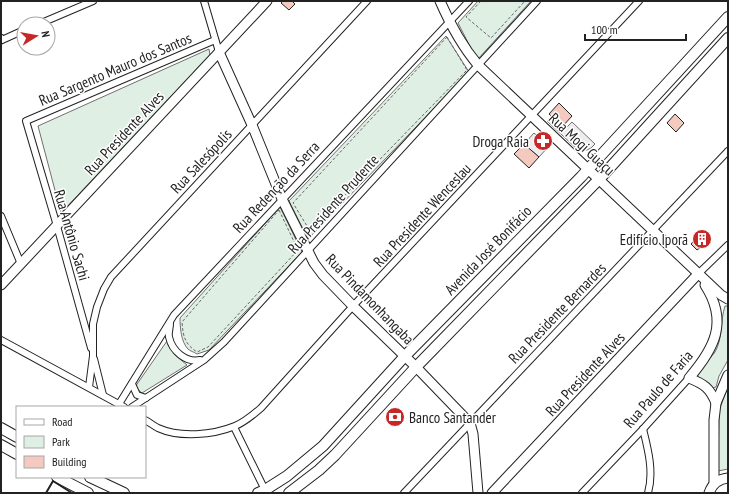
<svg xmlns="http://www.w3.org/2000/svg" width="729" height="494" font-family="'PT Sans Narrow',sans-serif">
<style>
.green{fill:#e0efe3;stroke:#6f6f6f}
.parking{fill:#ededed;stroke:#6f6f6f}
.building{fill:#f3c9c0;stroke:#222}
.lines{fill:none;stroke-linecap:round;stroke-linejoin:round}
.street-casing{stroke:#222;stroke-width:8}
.secondary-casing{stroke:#222;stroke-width:11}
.primary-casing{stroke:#222;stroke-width:12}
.path{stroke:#646464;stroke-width:1;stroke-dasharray:3 2;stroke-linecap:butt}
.street{stroke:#fff;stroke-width:6}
.secondary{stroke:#fff;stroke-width:9}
.primary{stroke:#fff;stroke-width:10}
.wall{stroke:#222;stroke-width:2}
.labels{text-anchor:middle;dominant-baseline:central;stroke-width:3;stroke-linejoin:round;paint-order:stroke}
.street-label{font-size:15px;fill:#222;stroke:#fff}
.poi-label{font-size:15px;fill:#222;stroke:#fff;text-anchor:end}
</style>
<rect width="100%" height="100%" fill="#fff"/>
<g class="green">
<polygon points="478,1 531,1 477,60 458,23"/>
<polygon points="446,36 469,72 308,239 289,201"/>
<polygon points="209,49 210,55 61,213 38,126"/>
<path d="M280 207 302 252 209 350 197 354C194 352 190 351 188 349 181 342 180 327 180 318Z"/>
<path d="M725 306H728V360L719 376 716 387 712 388 697 378C699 367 709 361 715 352 723 338 720 321 725 306Z"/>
<polygon points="167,341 175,355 187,365 142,393 135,387"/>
<polygon points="728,386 728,469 718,471 719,411"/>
</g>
<g class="parking">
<polygon points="550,118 563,131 572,122 595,144 591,148 587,150 582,151 578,150 547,121"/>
<polygon points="534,133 549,146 539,157 524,144"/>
</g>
<g class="building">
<polygon points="283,1 292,1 295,4 289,10 281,3"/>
<polygon points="559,103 572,116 562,127 549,114"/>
<polygon points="675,114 684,123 676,132 667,123"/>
<polygon points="524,144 539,157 529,168 514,154"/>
<polygon points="704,230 710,236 710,238 705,243 704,241 700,245 701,247 697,250 691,244"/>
</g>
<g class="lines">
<g class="street-casing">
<g id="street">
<polyline points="204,1 219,52"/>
<polyline points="39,24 93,1"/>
<polyline points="1,38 2,40 24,30"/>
<polyline points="1,216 21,264"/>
<polyline points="698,274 728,245"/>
<path d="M170 324C170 328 168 333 169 337 172 351 186 363 200 360"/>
<polyline points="1,340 124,407"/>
<polyline points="91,348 57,226 26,121 215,40"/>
<polyline points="94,359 103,395"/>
<polyline points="132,384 137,395 146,398"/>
<polyline points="89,387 93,356 93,324 97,307 104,289 111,277 367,1"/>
<polyline points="119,404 174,315 469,1"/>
<polyline points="132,407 204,360 224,342 537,1"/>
<path d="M145 420C149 422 154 426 158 428 180 438 213 435 235 426 245 422 253 415 261 408L353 306 639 1"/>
<polyline points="234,427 266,492"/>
<path d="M643 429C648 449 654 472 648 493"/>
<polyline points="404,493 728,151"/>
<polyline points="582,493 643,429 689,378"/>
</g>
</g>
<g class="secondary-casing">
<g id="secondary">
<path d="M440 1C450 24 462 46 478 65L721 295 728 299"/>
<polyline points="219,52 252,125 282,199 314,263 323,275 353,306 416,367 470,423 473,434 478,493"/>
<polyline points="1,285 267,1"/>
<path d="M705 285C729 322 714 349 689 378 704 384 710 388 716 403"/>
<polyline points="714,484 714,420 716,403 728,375"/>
<polyline points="492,493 698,274"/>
<path d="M709 493C712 484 719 479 728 478"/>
</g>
</g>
<g class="primary-casing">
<g id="primary">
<polyline points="1,428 17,437"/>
<polyline points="1,445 17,454"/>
<polyline points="57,477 88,493"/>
<polyline points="90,477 124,493"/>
<polyline points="258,493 265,490 287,476 323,446 405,356 581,177 728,17"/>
<polyline points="289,493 319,470 335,455 416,367 605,173 728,38"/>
</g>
</g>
<g class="path">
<polyline points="481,1 466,17 491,38 525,1"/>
<polygon points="447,37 467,70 310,231 293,203"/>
<path d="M279 210 298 250 208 347 197 352C185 344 183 337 182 322Z"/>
</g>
<use href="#street" class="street"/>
<use href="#secondary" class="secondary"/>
<use href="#primary" class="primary"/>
<polyline class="wall" points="46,493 53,481 72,493"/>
</g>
<defs>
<g id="pharmacy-disc" transform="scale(1)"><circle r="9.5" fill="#c62828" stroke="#fff"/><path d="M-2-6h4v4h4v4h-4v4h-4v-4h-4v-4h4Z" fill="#fff"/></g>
<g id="building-disc" transform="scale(1)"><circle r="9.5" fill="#c62828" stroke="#fff"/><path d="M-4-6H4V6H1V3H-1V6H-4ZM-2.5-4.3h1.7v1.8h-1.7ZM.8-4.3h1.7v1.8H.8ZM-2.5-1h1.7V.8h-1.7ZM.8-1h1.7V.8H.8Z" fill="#fff"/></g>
<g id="bank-disc" transform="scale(1)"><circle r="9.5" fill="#c62828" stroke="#fff"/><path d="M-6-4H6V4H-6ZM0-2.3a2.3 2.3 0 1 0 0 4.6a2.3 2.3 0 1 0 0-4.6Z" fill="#fff"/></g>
</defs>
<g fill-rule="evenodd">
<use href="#pharmacy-disc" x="543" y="141"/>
<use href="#building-disc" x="702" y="239"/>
<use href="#bank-disc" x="395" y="417"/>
</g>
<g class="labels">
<g class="street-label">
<text transform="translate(115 69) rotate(-23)">Rua Sargento Mauro dos Santos</text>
<text transform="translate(124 133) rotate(-47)">Rua Presidente Alves</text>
<text transform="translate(582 144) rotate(43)">Rua Mogi Guaçu</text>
<text transform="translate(201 161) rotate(-47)">Rua Salesópolis</text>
<text transform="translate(276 187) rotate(-47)">Rua Redenção da Serra</text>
<text transform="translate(333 204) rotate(-48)">Rua Presidente Prudente</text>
<text transform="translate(422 215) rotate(-47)">Rua Presidente Wenceslau</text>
<text transform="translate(72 235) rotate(74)">Rua Antônio Sachi</text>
<text transform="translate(488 250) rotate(-46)">Avenida José Bonifácio</text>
<text transform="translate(370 299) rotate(46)">Rua Pindamonhangaba</text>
<text transform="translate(557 313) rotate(-46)">Rua Presidente Bernardes</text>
<text transform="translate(585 374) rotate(-47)">Rua Presidente Alves</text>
<text transform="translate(658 389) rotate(-49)">Rua Paulo de Faria</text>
</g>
<g class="poi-label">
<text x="529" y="141">Droga Raia</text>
<text x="688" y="239">Edifício Iporã</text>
<text x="409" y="417" text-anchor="start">Banco Santander</text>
</g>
</g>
<rect width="729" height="494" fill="none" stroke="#222222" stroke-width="4"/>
<rect x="16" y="406" width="130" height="72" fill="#ffffff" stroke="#a7a7a7"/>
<rect x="24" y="419" width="20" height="6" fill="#ffffff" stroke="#a7a7a7"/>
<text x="52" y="426" font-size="12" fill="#222222">Road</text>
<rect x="24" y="436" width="20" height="12" fill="#e0efe3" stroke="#a7a7a7"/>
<text x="52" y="446" font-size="12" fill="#222222">Park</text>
<rect x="24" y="456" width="20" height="12" fill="#f3c9c0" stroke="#a7a7a7"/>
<text x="52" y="466" font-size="12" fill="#222222">Building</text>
<g transform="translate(36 36) rotate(79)"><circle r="19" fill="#ffffff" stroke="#a7a7a7"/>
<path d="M0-3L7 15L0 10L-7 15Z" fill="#c62828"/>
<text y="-6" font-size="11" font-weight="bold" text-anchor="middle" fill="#222222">N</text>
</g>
<path d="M585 34v6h101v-6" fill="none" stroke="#222222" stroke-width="2"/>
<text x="591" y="34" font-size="12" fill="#222222" stroke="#ffffff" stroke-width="3" paint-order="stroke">100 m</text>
</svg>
